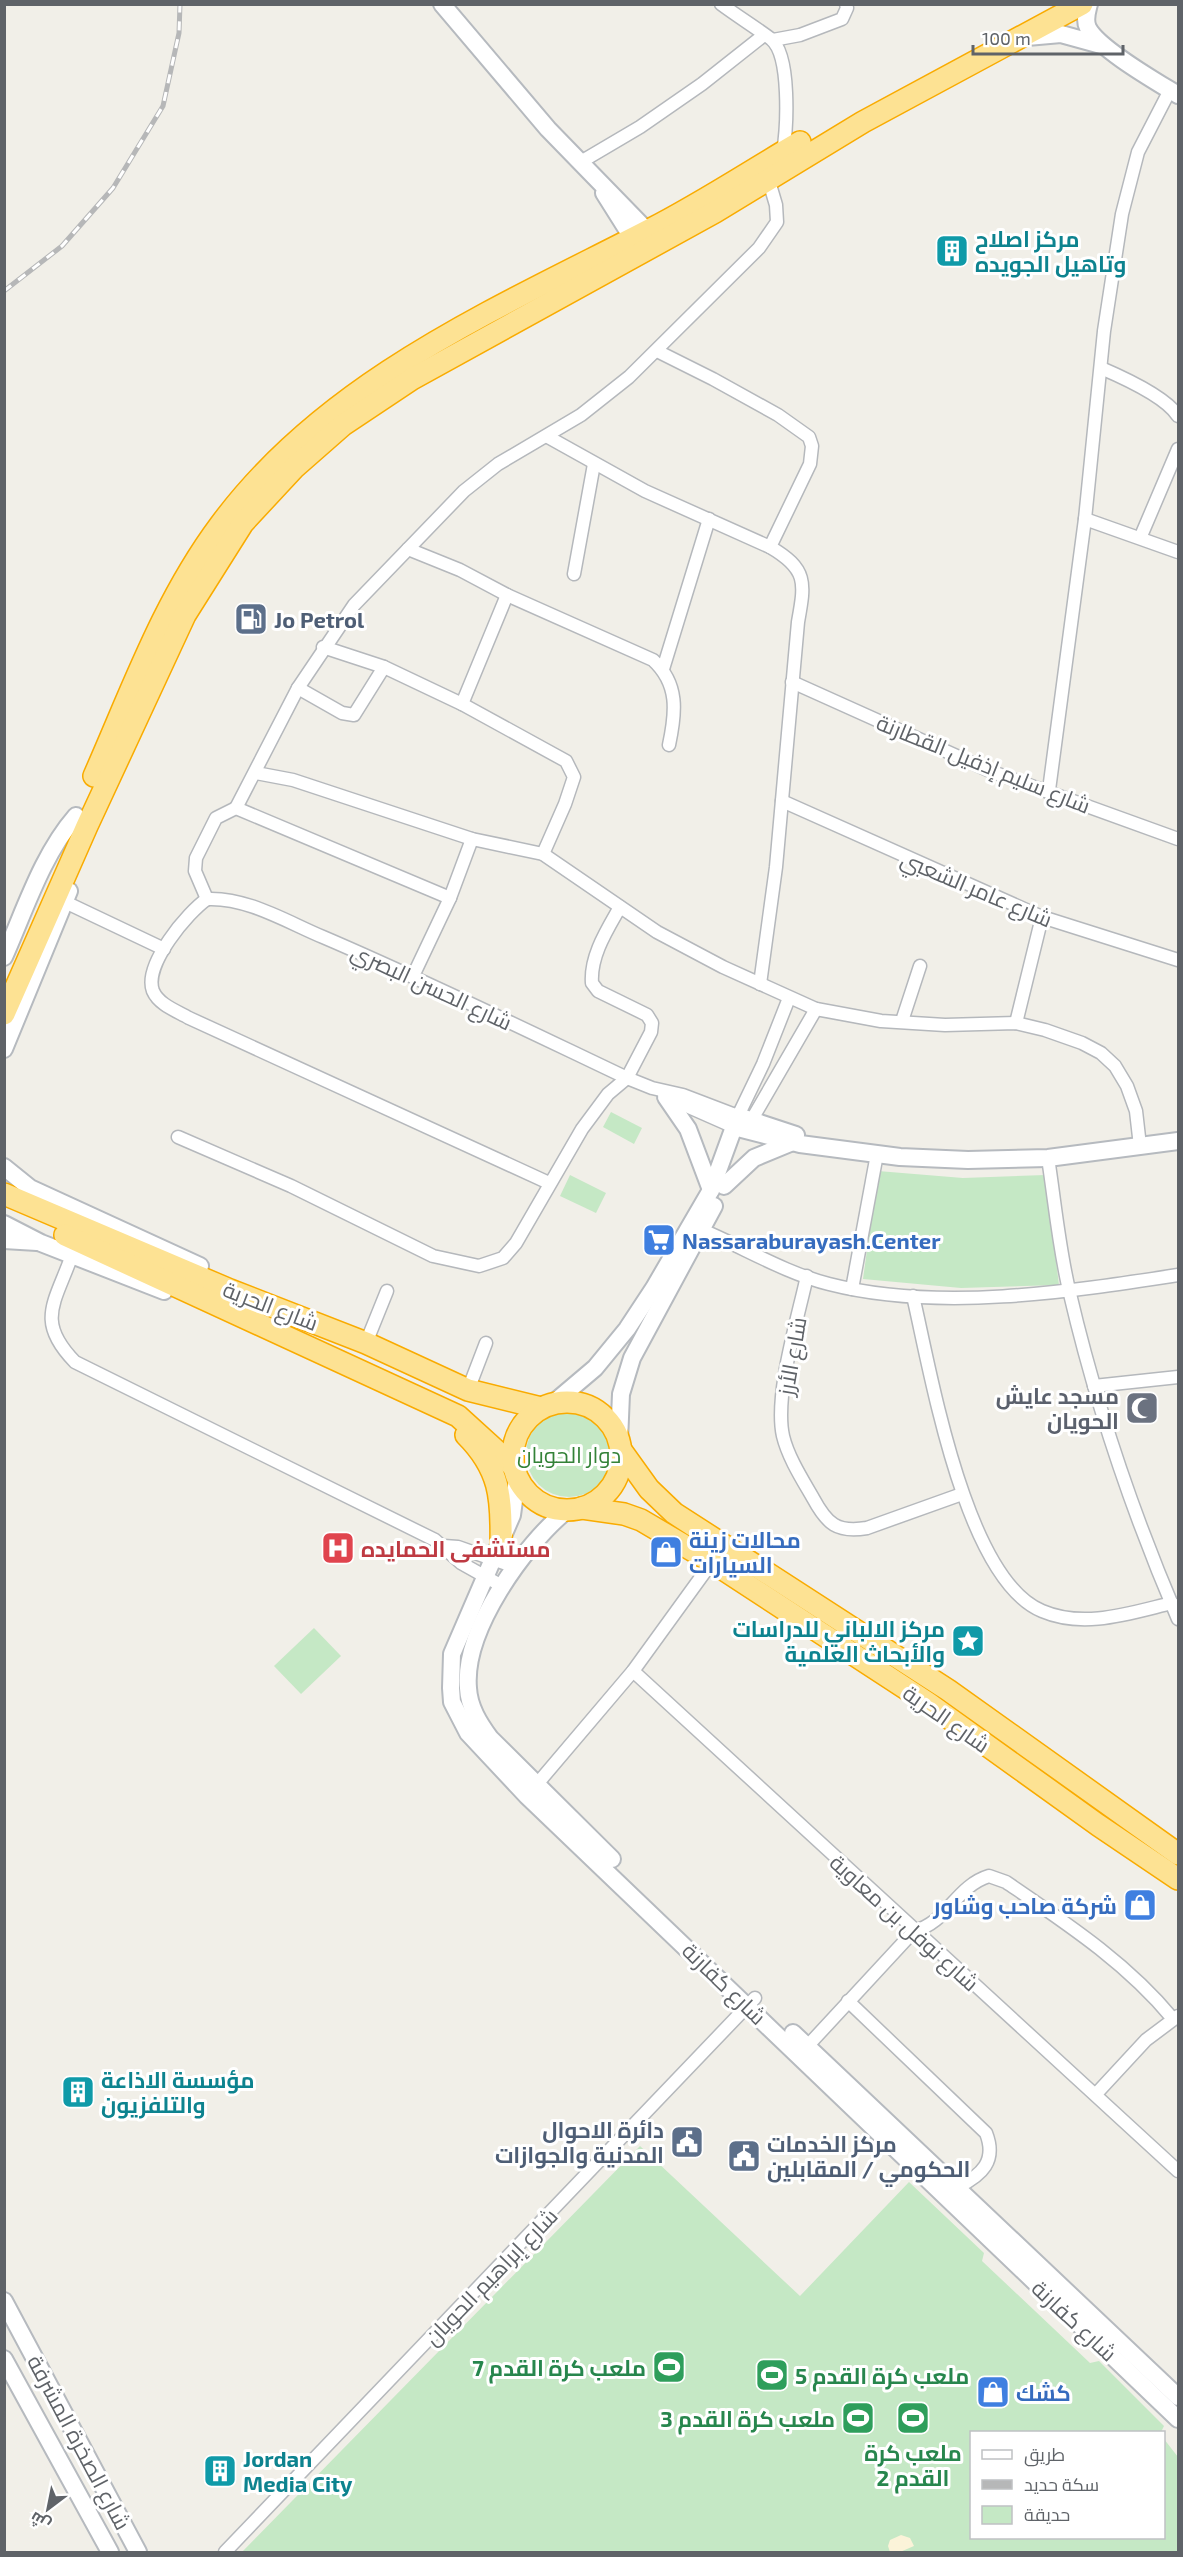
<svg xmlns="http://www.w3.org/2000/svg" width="1183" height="2557" font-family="'Exo 2',Cairo,sans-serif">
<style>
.green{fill:#c5e8c5}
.sand{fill:#fbf3d9}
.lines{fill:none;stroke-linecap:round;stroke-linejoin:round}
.street-casing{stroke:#b5b8bc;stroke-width:15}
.secondary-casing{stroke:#b6babf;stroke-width:20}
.highway-casing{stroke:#f9ab00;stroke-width:24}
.street{stroke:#fff;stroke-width:12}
.secondary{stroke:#fff;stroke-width:16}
.highway{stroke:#fde293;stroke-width:21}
.rail-casing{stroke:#b6b7b8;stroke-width:5}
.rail{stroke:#fff;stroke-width:3;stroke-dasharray:9;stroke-linecap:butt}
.labels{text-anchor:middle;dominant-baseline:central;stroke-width:6;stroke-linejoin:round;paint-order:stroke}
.culture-label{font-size:22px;font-weight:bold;fill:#0d838f;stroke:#fff;text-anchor:start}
.service-label{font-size:22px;font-weight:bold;fill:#4e5e75;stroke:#fff;text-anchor:start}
.street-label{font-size:22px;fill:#5f6368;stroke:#fff}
.shop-label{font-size:22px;font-weight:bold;fill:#366cbe;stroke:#fff;text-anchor:start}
.worship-label{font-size:22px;font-weight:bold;fill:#5b616d;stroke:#fff;text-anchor:end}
.park-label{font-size:22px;fill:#348238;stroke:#fff}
.health-label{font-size:22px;font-weight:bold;fill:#be3a42;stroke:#fff;text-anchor:start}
.leisure-label{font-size:22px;font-weight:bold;fill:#27864d;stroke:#fff;text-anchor:end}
</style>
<rect width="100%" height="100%" fill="#f1efe8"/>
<g class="green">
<polygon points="611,1112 642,1128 634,1144 603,1127"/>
<polygon points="878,1171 963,1178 1045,1175 1059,1285 961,1288 863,1279"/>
<polygon points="570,1175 606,1193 596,1213 560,1196"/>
<circle cx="569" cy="1454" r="43"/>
<polygon points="314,1628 341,1656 301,1694 274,1666"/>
<polygon points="640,2146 800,2296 909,2182 984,2253 982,2261 1090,2363 1099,2361 1164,2426 1161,2432 972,2432 972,2538 1164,2538 1164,2439 1178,2457 1178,2552 242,2552"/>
</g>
<polygon class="sand" points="901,2535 910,2538 914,2546 900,2552 890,2552 888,2546 890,2540"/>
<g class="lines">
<g class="street-casing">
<g id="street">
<path d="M721 4C737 16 755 27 771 39 791 55 787 128 783 152"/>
<polyline points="773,40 800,35 842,19 847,8 846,4"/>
<polyline points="579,163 640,127 702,84 764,35"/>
<path d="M657 351 713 379 778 415 809 437 812 446 810 464 770 547C808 569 805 583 798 622L776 867 760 984"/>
<path d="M1101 368C1122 377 1166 397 1178 416"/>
<polyline points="548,437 645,491 770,547"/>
<polyline points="1085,519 1178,552"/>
<polyline points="1141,536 1178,449"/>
<path d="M408 549 460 570 507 595 653 660C679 684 676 712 669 745"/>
<polyline points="574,574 594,464"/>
<polyline points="323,647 384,667 462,704 566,761 574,777 565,804 543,854"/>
<polyline points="663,669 709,519"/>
<polyline points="792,682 990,771 1178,839"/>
<polyline points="298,688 342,713 354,715 384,667"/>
<polyline points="462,704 507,595"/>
<polyline points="256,773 293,780 472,839 543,854 657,932 723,967 816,1009 881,1021 945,1025 1016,1023 1045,1030 1082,1043 1101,1053 1115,1066 1127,1086 1136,1111 1140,1146"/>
<polyline points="1049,790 1085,519 1104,331 1122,214 1138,152 1170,90"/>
<polyline points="782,801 1042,917 1178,960"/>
<polyline points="236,808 298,688 354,605 464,491 498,464 581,415 629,377 759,248 777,222 776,205 768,178"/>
<path d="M207 899C247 897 287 922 323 937 426 981 526 1030 627 1078L652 1088 683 1095 738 1116 763 1064 789 998"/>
<path d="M207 899C188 912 143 965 153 991 159 1005 177 1011 189 1018L549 1183"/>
<polyline points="207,899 195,871 196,858 216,818 236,808 450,898"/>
<polyline points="65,902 164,949"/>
<polyline points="413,976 450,898 472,839"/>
<polyline points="902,1021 920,966"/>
<polyline points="1016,1023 1042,917"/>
<polyline points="666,1097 734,1127"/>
<polyline points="751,1121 816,1009"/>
<path d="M178 1137 291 1186 433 1256 479 1266 503 1258 516 1243 582 1129 608 1094 627 1078 651 1032 652 1023 647 1015 598 991 592 983C590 956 607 930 620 907"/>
<path d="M1048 1158C1055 1203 1059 1250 1070 1294 1096 1405 1133 1514 1178 1619"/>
<path d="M702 1230C743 1247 785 1273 829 1284 938 1312 1068 1292 1178 1275"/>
<path d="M72 1255C55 1303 35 1321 75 1362L435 1540 461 1563 502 1586"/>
<path d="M807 1276C798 1318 774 1395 783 1436 788 1457 802 1479 813 1498 827 1524 837 1533 867 1528L962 1494"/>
<polyline points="852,1289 877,1154"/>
<path d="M913 1296C931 1373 965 1579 1042 1611 1084 1629 1130 1613 1172 1603"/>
<polyline points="366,1343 387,1291"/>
<polyline points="1094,1386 1178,1377"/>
<polyline points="468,1390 486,1343"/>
<polyline points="444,1546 458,1547 515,1567"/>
<polyline points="633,1671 1178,2171"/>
<polyline points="532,1790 633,1671 712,1562"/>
<path d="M848 2001 986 2133C997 2161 982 2175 958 2187"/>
<path d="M802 2052 914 1931C947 1923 956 1886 989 1876L1006 1882C1066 1923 1127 1963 1173 2019"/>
<polyline points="1096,2094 1146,2040 1178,2016"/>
<polyline points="225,2552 755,1998"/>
</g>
</g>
<g class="secondary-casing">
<g id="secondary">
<polyline points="442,4 548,129 655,239"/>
<path d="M1089 4C1087 12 1084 20 1088 28 1099 49 1157 82 1178 95"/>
<polyline points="1027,37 1061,34 1101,45"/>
<polyline points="604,193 638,247"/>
<path d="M4 957C25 910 42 855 76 816"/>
<polyline points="4,1049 69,891"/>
<polyline points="666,1097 688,1129 711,1190"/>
<polyline points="734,1127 800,1144 900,1157 968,1160 1048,1158 1178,1141"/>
<polyline points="4,1167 30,1188 200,1266"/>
<polyline points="724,1186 754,1158 790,1143"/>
<polyline points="4,1224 41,1243 164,1291"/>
<polyline points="4,1240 37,1242"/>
<polyline points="556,1401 595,1368 627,1329 654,1288 711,1190 738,1116 796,1135"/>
<polyline points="619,1441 621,1394 632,1358 714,1206"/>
<polyline points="517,1479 512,1515 452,1654 451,1688 452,1702 468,1733 527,1796 1178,2419"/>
<path d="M567 1510C524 1545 463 1630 468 1688 469 1707 479 1723 490 1738L612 1859"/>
<polyline points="793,2033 1178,2397"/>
<polyline points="4,2301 138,2552"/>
<polyline points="4,2359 110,2552"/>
</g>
</g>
<g class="highway-casing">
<g id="highway">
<path d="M94 776C132 690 164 600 220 525 326 381 496 309 651 229 702 203 750 171 800 142"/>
<polyline points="4,1014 87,826 185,615 243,523 294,468 343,425 412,379 715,212 863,122 1082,4"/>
<polyline points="4,1194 230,1290 366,1343 468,1390 541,1408"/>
<polyline points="65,1235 458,1416 513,1466"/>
<circle cx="567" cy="1456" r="54"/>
<path d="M466 1435C500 1469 502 1498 501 1543"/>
<polyline points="621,1450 649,1489 674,1513 948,1690 1178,1854"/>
<polyline points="582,1508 624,1514 641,1520 712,1562 928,1703 1098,1825 1178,1879"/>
</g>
</g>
<use href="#street" class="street"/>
<use href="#secondary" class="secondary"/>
<use href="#highway" class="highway"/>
<g class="rail-casing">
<polyline id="rail" points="4,291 62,246 113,188 163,106 179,33 180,4"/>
</g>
<use href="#rail" class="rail"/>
</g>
<defs>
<g id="building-square" transform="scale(1.725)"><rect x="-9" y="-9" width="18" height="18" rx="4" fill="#0f9aa8" stroke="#fff"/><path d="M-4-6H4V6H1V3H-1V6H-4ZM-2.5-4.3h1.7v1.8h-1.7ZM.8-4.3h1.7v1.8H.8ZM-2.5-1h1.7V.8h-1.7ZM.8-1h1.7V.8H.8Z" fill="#fff"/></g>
<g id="fuel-square" transform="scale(1.725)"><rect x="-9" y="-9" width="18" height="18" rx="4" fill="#5c6f8a" stroke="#fff"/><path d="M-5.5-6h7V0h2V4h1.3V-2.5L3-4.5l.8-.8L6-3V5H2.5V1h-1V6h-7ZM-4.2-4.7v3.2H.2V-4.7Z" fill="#fff"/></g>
<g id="supermarket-square" transform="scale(1.725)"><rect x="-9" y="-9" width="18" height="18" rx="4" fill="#3f7fe0" stroke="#fff"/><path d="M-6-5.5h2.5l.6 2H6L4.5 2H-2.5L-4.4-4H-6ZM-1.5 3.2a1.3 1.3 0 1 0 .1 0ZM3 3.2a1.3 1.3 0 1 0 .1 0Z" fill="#fff"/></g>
<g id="mosque-square" transform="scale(1.725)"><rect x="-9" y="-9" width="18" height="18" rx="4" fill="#6b7280" stroke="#fff"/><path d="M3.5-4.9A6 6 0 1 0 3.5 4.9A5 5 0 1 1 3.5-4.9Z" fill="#fff"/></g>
<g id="hospital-square" transform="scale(1.725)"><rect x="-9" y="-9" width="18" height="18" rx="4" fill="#e0444e" stroke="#fff"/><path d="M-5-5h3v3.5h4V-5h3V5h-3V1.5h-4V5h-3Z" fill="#fff"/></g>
<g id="shop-square" transform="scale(1.725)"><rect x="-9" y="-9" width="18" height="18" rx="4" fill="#3f7fe0" stroke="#fff"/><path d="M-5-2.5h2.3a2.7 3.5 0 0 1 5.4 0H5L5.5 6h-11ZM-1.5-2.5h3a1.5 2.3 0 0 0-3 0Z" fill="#fff"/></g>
<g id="sight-square" transform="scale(1.725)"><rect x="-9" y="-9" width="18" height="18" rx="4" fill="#0f9aa8" stroke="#fff"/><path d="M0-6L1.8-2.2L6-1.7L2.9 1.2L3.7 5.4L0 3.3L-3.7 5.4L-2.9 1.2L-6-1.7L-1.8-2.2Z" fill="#fff"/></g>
<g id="civic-square" transform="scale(1.725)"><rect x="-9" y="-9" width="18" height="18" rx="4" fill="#5c6f8a" stroke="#fff"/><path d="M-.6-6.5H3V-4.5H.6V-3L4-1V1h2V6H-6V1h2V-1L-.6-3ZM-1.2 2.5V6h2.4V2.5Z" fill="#fff"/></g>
<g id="stadium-square" transform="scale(1.725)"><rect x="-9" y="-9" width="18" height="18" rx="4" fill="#2e9e5b" stroke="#fff"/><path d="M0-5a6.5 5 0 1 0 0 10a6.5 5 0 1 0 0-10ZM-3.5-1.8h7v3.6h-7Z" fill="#fff"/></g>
</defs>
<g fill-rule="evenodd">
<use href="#building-square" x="952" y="251"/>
<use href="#fuel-square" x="251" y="619"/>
<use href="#supermarket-square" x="659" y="1240"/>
<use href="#mosque-square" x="1142" y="1408"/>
<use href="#hospital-square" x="338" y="1548"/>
<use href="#shop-square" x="666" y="1552"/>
<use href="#sight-square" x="968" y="1641"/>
<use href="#shop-square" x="1140" y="1905"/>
<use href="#building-square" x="78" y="2092"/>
<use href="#civic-square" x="687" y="2142"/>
<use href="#civic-square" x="744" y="2156"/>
<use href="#stadium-square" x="669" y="2367"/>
<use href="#stadium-square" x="772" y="2375"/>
<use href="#shop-square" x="993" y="2392"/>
<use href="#stadium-square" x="858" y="2418"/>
<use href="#stadium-square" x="913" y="2418"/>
<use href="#building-square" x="220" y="2471"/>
</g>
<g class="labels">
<g class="culture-label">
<text x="975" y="238">مركز اصلاح<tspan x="975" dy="25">وتاهيل الجويده</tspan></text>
<text x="945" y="1628" text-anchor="end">مركز الالباني للدراسات<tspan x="945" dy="25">والأبحاث العلمية</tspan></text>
<text x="101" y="2079">مؤسسة الاذاعة<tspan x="101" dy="25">والتلفزيون</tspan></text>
<text x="243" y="2458">Jordan<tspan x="243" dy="25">Media City</tspan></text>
</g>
<g class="service-label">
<text x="274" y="619">Jo Petrol</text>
<text x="664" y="2129" text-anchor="end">دائرة الاحوال<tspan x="664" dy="25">المدنية والجوازات</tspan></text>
<text x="767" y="2143">مركز الخدمات<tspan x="767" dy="25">الحكومي / المقابلين</tspan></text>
</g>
<g class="street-label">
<text transform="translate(984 763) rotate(22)">شارع سليم إذفيل القطارنة</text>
<text transform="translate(977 888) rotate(23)">شارع عامر الشعبي</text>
<text transform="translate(432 986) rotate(25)">شارع الحسن البصري</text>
<text transform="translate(271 1305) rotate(21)">شارع الحرية</text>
<text transform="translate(791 1356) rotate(-80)">شارع الأرز</text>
<text transform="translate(947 1718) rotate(35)">شارع الحرية</text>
<text transform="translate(905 1922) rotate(42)">شارع نوفل بن معاوية</text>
<text transform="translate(725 1983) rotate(44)">شارع كفارنة</text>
<text transform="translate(490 2276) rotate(-46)">شارع إبراهيم الحويان</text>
<text transform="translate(1075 2320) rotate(43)">شارع كفارنة</text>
<text transform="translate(80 2442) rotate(62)">شارع الصخرة المشرفة</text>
</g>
<g class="shop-label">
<text x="682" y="1240">Nassaraburayash.Center</text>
<text x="689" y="1539">محالات زينة<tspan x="689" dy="25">السيارات</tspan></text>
<text x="1117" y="1905" text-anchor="end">شركة صاحب وشاور</text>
<text x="1016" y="2392">كشك</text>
</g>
<g class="worship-label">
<text x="1119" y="1395">مسجد عايش<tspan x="1119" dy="25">الحويان</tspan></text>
</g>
<g class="park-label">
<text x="569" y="1454">دوار الحويان</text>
</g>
<g class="health-label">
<text x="361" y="1548">مستشفى الحمايده</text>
</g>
<g class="leisure-label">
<text x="646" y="2367">ملعب كرة القدم 7</text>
<text x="795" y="2375" text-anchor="start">ملعب كرة القدم 5</text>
<text x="835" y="2418">ملعب كرة القدم 3</text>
<text x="913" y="2452" text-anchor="middle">ملعب كرة<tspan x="913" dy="25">القدم 2</tspan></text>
</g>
</g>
<rect width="1183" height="2557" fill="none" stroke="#5f6368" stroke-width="12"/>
<rect x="970" y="2431" width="195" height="108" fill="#ffffff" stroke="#bfc1c3" stroke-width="1.5"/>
<rect x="982" y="2450" width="30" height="9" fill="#ffffff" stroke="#bfc1c3" stroke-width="1.5"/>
<text x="1024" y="2461" font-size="18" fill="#5f6368">طريق</text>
<rect x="982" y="2480" width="30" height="9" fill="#b6b7b8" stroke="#bfc1c3" stroke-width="1.5"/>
<text x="1024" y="2491" font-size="18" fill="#5f6368">سكة حديد</text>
<rect x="982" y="2506" width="30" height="18" fill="#c5e8c5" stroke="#bfc1c3" stroke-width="1.5"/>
<text x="1024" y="2521" font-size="18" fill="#5f6368">حديقة</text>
<g transform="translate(48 2509) rotate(212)" stroke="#ffffff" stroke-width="4.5" paint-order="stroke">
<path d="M0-4.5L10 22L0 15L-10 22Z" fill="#5f6368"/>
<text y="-9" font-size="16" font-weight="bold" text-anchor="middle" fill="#5f6368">ش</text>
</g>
<path d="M973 45v9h150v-9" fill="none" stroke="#5f6368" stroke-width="3"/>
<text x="982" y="45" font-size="18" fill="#5f6368" stroke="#ffffff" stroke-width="4.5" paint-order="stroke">100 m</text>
</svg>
